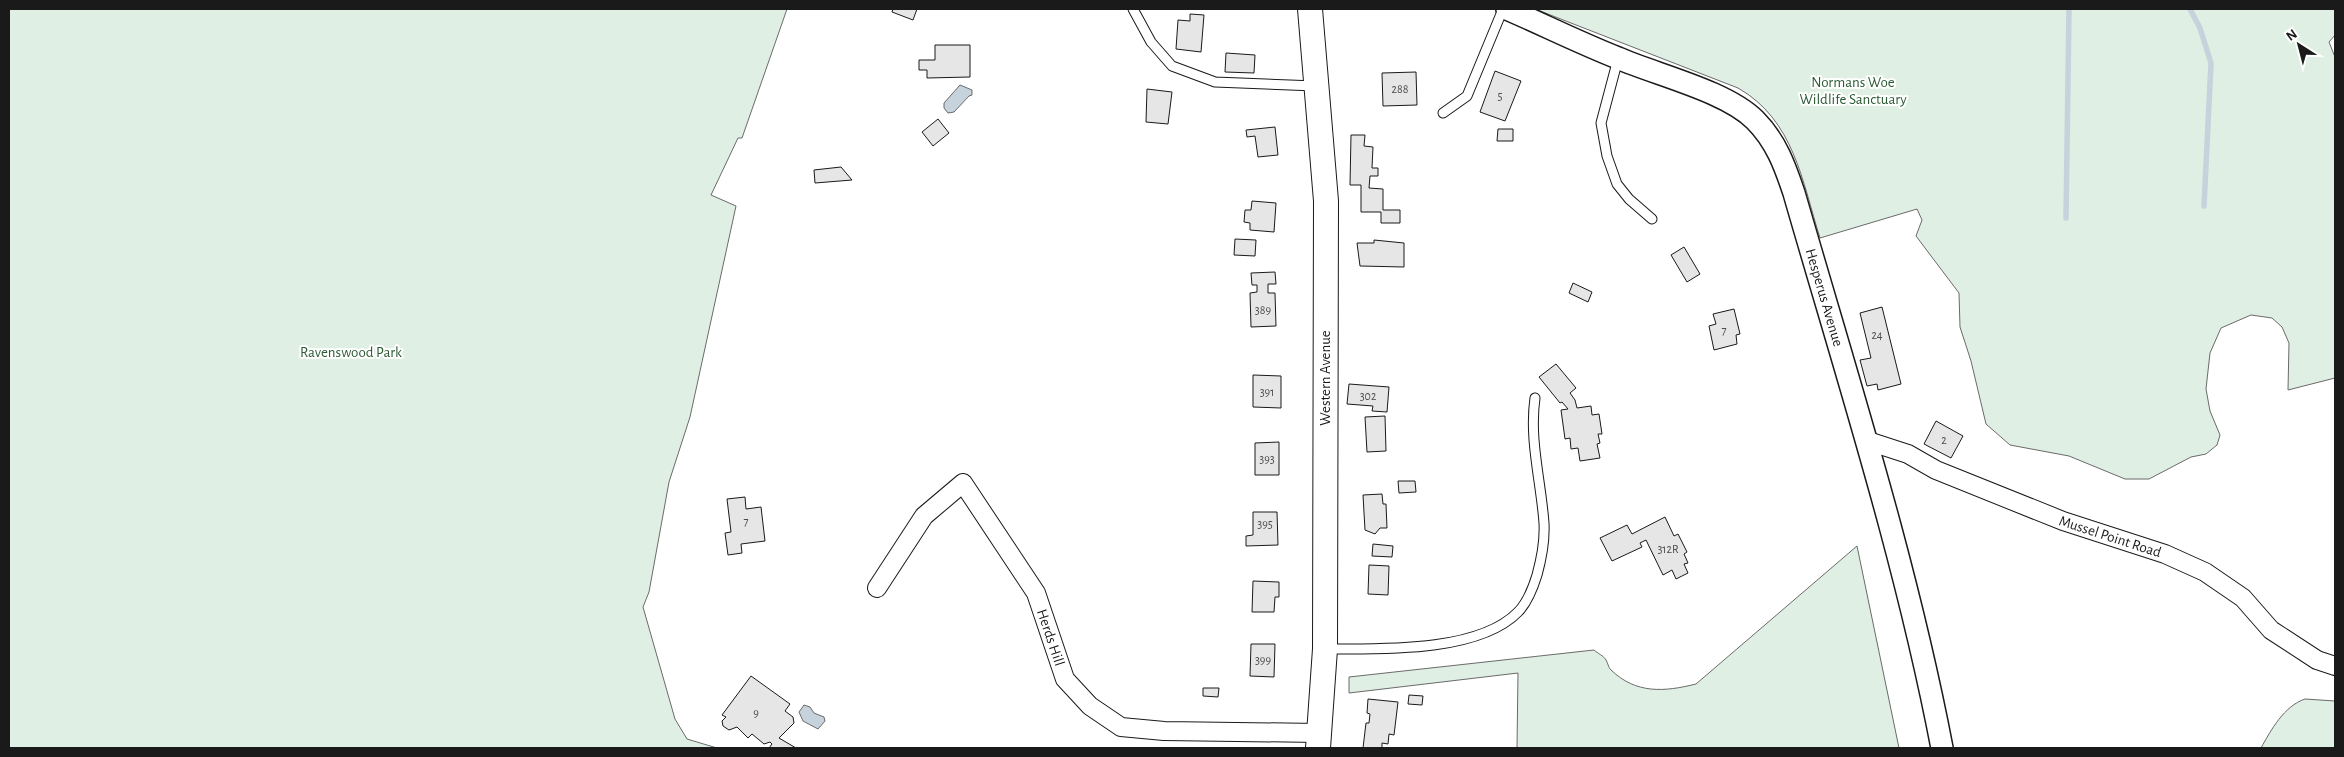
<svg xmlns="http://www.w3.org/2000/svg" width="2344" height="757" font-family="'Alegreya Sans',sans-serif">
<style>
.green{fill:#e0efe3;stroke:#6a6a6a}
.water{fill:#c6d2dc;stroke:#6a6a6a}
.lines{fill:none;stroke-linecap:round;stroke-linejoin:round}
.stream{stroke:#c6d2dc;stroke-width:5.5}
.building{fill:#e6e6e6;stroke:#1a1a1a}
.service-casing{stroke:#1a1a1a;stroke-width:11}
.minor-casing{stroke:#1a1a1a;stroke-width:20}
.tertiary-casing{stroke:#1a1a1a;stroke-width:24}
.secondary-casing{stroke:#1a1a1a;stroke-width:26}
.service{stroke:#fff;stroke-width:9}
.minor{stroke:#fff;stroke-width:18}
.tertiary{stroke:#fff;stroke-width:21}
.secondary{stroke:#fff;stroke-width:24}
.labels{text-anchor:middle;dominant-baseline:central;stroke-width:4;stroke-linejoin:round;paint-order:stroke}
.number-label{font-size:12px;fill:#4d4d4d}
.park-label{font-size:15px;fill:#2b5a34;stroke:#fff}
.street-label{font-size:15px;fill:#1a1a1a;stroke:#fff}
</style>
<rect width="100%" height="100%" fill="#fff"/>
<g class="green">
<polygon points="9,9 787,9 742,138 738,138 711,195 736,206 690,417 669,482 649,592 643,607 675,719 687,739 717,748 9,748"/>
<path d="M1535 9H2335V35L2329 42 2335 57V378L2288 390 2289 343 2282 327 2272 318 2251 315 2221 328 2210 353 2206 389 2210 411 2220 435 2217 445 2206 454 2191 457 2149 479H2125L2069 456 2010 445 1986 424 1971 361 1960 327 1959 293 1916 236 1922 220 1917 209 1820 238C1802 181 1794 120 1738 88Z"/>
<path d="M1857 546 1899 748H1517L1518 673 1349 693V677L1594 650C1597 653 1604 656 1606 660 1608 663 1608 667 1611 670 1636 694 1664 692 1696 684Z"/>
<path d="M2305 699 2335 701V748H2261C2271 730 2284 706 2305 699Z"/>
</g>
<g class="water">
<polygon points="960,85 972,90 972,95 969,96 954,112 948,113 944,108 944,103"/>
<polygon points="804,705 810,707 814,713 824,717 825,721 818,729 803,721 799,712"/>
</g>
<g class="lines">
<g class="stream">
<polyline points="2190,9 2200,28 2211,63 2204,206"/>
<polyline points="2066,218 2069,9"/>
</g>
</g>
<g class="building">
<polygon points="893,9 917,9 913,20 892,12"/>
<polygon points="1190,14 1204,15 1201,52 1176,49 1178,20 1190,21"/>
<polygon points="935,45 970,45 970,77 927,78 927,70 919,70 919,60 935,60"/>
<polygon points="1226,53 1255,55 1254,73 1225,72"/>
<polygon points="1495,71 1521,81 1505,121 1480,112"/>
<polygon points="1416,72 1417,105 1383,106 1382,73"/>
<polygon points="1147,89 1172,92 1168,124 1146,122"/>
<polygon points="938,119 949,133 933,146 922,132"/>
<polygon points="1275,127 1278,155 1258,157 1255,136 1247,137 1246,130"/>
<polygon points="1498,129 1513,129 1513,141 1497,141"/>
<polygon points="1351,135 1365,135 1364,146 1373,147 1372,168 1378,168 1378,176 1370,176 1369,188 1383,189 1383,210 1400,210 1400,223 1381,223 1381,212 1361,212 1361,185 1350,185"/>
<polygon points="841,167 852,180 815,183 814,170"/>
<polygon points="1252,201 1276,203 1274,232 1250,230 1250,223 1244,222 1245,210 1251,210"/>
<polygon points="1235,239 1256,240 1255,256 1234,255"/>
<polygon points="1374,240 1404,243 1404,267 1360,266 1357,243 1374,243"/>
<polygon points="1684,247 1700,274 1687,282 1671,255"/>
<polygon points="1275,272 1276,284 1268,284 1268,293 1275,293 1276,326 1251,327 1250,293 1257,292 1257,285 1252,285 1251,273"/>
<polygon points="1573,283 1592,292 1588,302 1569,293"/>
<polygon points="1882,307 1901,384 1878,390 1877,384 1867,386 1860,360 1871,358 1860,313"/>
<polygon points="1734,309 1740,334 1736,335 1737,344 1714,350 1709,326 1716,324 1713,314"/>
<polygon points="1556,364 1576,388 1570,393 1575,400 1577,408 1591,406 1592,415 1599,414 1602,434 1598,434 1600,443 1597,444 1600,458 1580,461 1578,448 1571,449 1570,438 1565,439 1561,410 1568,409 1562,402 1560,403 1539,377"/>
<polygon points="1253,375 1281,376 1281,408 1253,407"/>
<polygon points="1349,384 1389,387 1387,412 1372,411 1373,406 1347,404"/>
<polygon points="1385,416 1386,451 1367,452 1365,417"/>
<polygon points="1936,421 1963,436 1951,458 1924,444"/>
<polygon points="1279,442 1279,475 1255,475 1255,443"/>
<polygon points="1398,481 1415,481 1416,492 1399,493"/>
<polygon points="1382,494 1383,504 1386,504 1387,528 1380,528 1375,534 1365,530 1363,495"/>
<polygon points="745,497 746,509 761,507 765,541 741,544 742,553 728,555 725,533 731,532 727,499"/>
<polygon points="1253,512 1277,512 1278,545 1246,546 1246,536 1253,535"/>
<polygon points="1665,517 1674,536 1678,534 1687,552 1684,554 1688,563 1684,564 1688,573 1676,579 1672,570 1663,575 1646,540 1640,543 1642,547 1612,561 1600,538 1627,525 1632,534"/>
<polygon points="1373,544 1393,546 1392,557 1372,556"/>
<polygon points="1369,565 1389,566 1388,595 1368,594"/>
<polygon points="1253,581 1279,582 1279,597 1275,597 1274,612 1252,612"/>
<polygon points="1251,644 1275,644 1274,677 1250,676"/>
<polygon points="751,676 790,704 785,711 793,717 794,723 779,738 796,748 769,748 772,744 770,742 764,744 752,734 748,738 737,727 729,730 723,726 722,721 726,717 722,715"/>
<polygon points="1203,688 1219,688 1218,697 1203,696"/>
<polygon points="1409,695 1423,696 1422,705 1408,704"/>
<polygon points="1368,699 1398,702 1394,735 1389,734 1388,744 1382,743 1382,748 1363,748 1366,723 1369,723 1370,714 1367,713"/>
</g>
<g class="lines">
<g class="service-casing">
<g id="service">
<polyline points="1133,9 1151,42 1172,66 1215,82 1316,86"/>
<polyline points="1618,59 1601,123 1607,156 1617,184 1629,199 1652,219"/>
<polyline points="1443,113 1467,96 1503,9"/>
<path d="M1325 649C1379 649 1478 653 1518 612 1528 602 1533 588 1537 575 1542 557 1545 542 1544 523 1541 481 1529 440 1535 398"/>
</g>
</g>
<g class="minor-casing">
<g id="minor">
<path id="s1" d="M1865 440 1908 454 1936 470 2063 521 2165 554 2205 572 2243 598 2271 630 2317 660 2335 666"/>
<path id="s2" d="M877 588 924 516 963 483 1036 593 1065 679 1090 706 1121 727 1164 731 1319 733"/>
</g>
</g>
<g class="tertiary-casing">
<g id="tertiary">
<path id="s3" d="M1507 9C1544 25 1580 43 1618 58 1657 75 1726 91 1755 120 1776 141 1785 166 1794 193 1847 377 1906 560 1942 748"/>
</g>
</g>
<g class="secondary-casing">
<polyline id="secondary" points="1310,9 1326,201 1325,649 1318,748"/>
</g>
<use href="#service" class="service"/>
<use href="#minor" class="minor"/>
<use href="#tertiary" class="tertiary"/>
<use href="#secondary" class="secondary"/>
</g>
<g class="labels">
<g class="number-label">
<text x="1400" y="89">288</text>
<text x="1500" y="96">5</text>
<text x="1263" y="310">389</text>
<text x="1724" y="330">7</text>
<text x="1877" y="335">24</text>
<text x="1267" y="392">391</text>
<text x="1368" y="396">302</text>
<text x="1944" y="440">2</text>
<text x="1267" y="459">393</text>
<text x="746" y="521">7</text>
<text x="1265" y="524">395</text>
<text x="1668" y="549">312R</text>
<text x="1263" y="660">399</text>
<text x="756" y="713">9</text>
</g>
<g class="park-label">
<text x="1853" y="82">Normans Woe<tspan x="1853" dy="17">Wildlife Sanctuary</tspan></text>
<text x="351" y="352">Ravenswood Park</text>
</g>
<g class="street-label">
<text stroke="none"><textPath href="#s3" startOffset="465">Hesperus Avenue</textPath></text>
<text transform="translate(1325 378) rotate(-90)">Western Avenue</text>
<text stroke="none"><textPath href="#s1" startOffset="264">Mussel Point Road</textPath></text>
<text stroke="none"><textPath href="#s2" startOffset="316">Herds Hill</textPath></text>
</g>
</g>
<rect width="2344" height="757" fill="none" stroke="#1a1a1a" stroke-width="20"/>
<g transform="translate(2299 45) rotate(324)" stroke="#ffffff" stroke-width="4" paint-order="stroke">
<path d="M0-4L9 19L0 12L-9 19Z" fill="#1a1a1a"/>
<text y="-8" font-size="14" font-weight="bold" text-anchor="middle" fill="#1a1a1a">N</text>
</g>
</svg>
